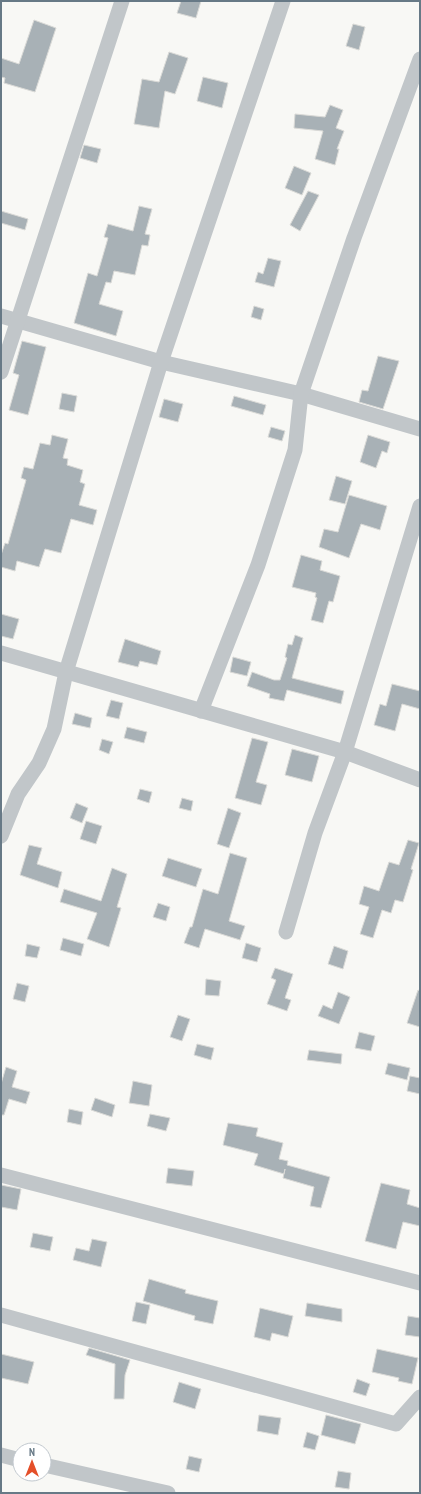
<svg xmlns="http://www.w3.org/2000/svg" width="421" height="1494" font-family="'PT Sans Narrow',sans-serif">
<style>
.building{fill:#a8b1b6;stroke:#dadad7}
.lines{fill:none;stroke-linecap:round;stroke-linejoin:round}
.street{stroke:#c1c6c9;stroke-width:15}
</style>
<rect width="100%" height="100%" fill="#f8f8f5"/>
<g class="building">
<polygon points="181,1 201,1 196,18 177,13"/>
<polygon points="34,20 56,28 35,92 4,83 5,78 1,77 1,58 19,64"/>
<polygon points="353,24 365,27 359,50 346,46"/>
<polygon points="169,52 188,58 175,94 165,91 159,128 134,124 142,79 159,82"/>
<polygon points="203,77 228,83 222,108 197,101"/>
<polygon points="330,105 343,110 336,128 344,131 337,149 339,149 335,165 315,159 323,131 294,128 295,114 325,117"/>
<polygon points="84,145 101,149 97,163 80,158"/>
<polygon points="294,166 311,173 302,195 285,188"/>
<polygon points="308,191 319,195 300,231 290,225"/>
<polygon points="139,206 152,209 145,234 150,235 148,246 142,245 135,275 114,271 111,283 106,282 99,304 123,311 116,336 74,323 88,273 97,276 108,238 104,237 108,224 133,231"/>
<polygon points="1,211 28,219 25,230 1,223"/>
<polygon points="268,258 281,261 274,287 255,282 258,272 263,274"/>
<polygon points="254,306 264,309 261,320 251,317"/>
<polygon points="22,341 46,347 28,415 9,410 19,375 13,373"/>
<polygon points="378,356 399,361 383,409 359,402 362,390 368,391"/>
<polygon points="62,393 77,396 74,412 59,409"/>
<polygon points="234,396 266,405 263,415 231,406"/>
<polygon points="164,399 183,404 178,422 159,417"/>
<polygon points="271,427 285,431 282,441 268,437"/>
<polygon points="52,435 68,439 63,458 68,459 67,465 83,470 80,482 85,484 79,505 97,510 93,525 71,519 61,553 45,549 39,567 17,561 15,571 1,567 1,555 5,543 8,544 26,480 21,478 24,467 33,469 40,443 50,445"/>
<polygon points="368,435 390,442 387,453 382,451 376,468 360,462"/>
<polygon points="336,476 352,481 345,504 329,500"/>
<polygon points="349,495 387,506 380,530 361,524 349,558 319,547 324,529 338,532"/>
<polygon points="301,555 322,561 320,570 340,576 333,602 329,601 323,623 311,620 317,598 315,597 316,593 292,587"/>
<polygon points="1,614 19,619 13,639 1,636"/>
<polygon points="295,635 303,638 292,678 344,691 341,704 287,690 284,701 269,698 270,694 247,686 252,672 274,680 280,680 287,658 285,657 288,644 292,645"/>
<polygon points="125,639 161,651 157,665 140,661 138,667 118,662"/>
<polygon points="233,657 251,662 247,676 230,672"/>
<polygon points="392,684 420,691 420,709 402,704 395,731 374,725 380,704 386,706"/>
<polygon points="111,700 123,703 119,719 106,716"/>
<polygon points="75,713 92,718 90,728 72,724"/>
<polygon points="127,727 147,732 144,743 124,738"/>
<polygon points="252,738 268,742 256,782 267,785 261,805 235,798"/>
<polygon points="102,739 113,742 109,754 99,750"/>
<polygon points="292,749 319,756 312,782 285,775"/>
<polygon points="140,789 152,792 149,803 137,799"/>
<polygon points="182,798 193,801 191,811 179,808"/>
<polygon points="76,803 88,808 82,823 70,818"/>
<polygon points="228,808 241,813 229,848 217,844"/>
<polygon points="86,821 102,826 96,844 80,839"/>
<polygon points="408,840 419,843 411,869 413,870 403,902 395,900 391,913 382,910 373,938 360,934 369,907 359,904 364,886 379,891 389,862 399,865"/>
<polygon points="29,845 42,848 37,864 62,872 58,888 20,875"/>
<polygon points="230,853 247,858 229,921 245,926 240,940 205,929 199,948 184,943 190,927 192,927 203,889 218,894"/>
<polygon points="168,858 202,869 196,887 162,876"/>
<polygon points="112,868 127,874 117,907 121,908 109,947 87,939 97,913 60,902 64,889 101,901"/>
<polygon points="158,903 170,907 166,921 153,917"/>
<polygon points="63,938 84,944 81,956 60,950"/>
<polygon points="246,943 261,948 257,962 242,958"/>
<polygon points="27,944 40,947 37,958 25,956"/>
<polygon points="334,946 348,951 343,969 328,964"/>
<polygon points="275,968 293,974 285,998 291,1000 287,1011 267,1004 276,980 271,978"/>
<polygon points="206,979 221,981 219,996 205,995"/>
<polygon points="17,983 29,986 25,1002 13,999"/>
<polygon points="418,990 420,991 420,1027 407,1023"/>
<polygon points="338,992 350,997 339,1024 318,1016 323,1005 332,1009"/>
<polygon points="178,1015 190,1019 182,1041 170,1037"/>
<polygon points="359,1032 375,1036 371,1051 355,1048"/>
<polygon points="197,1044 214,1048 211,1060 194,1055"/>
<polygon points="309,1050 342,1054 341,1064 307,1060"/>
<polygon points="388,1063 410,1068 407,1080 385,1074"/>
<polygon points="6,1067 17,1071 12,1087 30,1092 26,1104 9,1099 4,1115 1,1115 1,1084"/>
<polygon points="410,1076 420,1078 420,1094 407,1091"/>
<polygon points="133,1081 152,1085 149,1106 129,1103"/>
<polygon points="95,1098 115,1105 112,1117 91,1110"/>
<polygon points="69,1109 83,1112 81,1125 67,1122"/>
<polygon points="150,1114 170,1118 166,1131 147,1126"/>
<polygon points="228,1123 258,1128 256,1136 283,1143 279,1159 288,1161 287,1165 330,1177 321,1208 310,1206 314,1187 283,1178 285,1169 284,1174 254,1165 258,1154 223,1145"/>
<polygon points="168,1168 194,1171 192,1186 166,1183"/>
<polygon points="381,1183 410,1190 407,1204 420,1208 420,1226 403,1222 396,1249 365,1241"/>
<polygon points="1,1185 21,1189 17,1210 1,1207"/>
<polygon points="33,1233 53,1237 50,1251 30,1247"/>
<polygon points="92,1239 107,1242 101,1267 73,1260 76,1248 89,1251"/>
<polygon points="149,1279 186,1290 185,1293 218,1301 213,1324 194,1320 195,1316 143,1301"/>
<polygon points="136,1302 150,1305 146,1324 132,1321"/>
<polygon points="307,1303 342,1309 342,1322 305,1316"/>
<polygon points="260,1308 293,1316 288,1337 272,1333 270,1341 254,1337"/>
<polygon points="408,1316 420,1318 420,1337 405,1335"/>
<polygon points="89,1348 130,1360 125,1375 124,1399 114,1399 115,1364 86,1355"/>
<polygon points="377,1349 418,1358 412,1384 398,1381 399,1378 372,1372"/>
<polygon points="1,1354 34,1362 28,1384 1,1378"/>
<polygon points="357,1379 370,1384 366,1396 353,1392"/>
<polygon points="179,1382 201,1389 195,1409 173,1402"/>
<polygon points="259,1415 281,1418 278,1435 257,1431"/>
<polygon points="326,1415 361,1424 355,1444 321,1435"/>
<polygon points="307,1432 319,1436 315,1450 303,1447"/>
<polygon points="189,1456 202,1459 199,1472 186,1469"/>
<polygon points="338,1471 351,1473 349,1489 335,1487"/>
</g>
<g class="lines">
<g class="street">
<polyline points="1,316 161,362 301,394 420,429"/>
<polyline points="1,372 122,1"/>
<polyline points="1,653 345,752 420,780"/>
<polyline points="201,711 258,565 295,450 301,394 354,238 420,59"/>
<polyline points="1,836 18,794 39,763 54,729 66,672 161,362 283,1"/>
<polyline points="286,932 315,833 345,752 420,506"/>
<polyline points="1,1175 420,1283"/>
<polyline points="1,1315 396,1424 420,1397"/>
<polyline points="1,1455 20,1460"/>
<polyline points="44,1465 168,1493"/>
</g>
</g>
<rect width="421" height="1494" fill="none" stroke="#677986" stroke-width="4"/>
<g transform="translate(32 1462)"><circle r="19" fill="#ffffff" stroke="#c2c9cf"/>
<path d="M0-3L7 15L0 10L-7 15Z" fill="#e44f29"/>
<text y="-6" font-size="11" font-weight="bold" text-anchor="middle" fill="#677986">N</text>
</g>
</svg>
